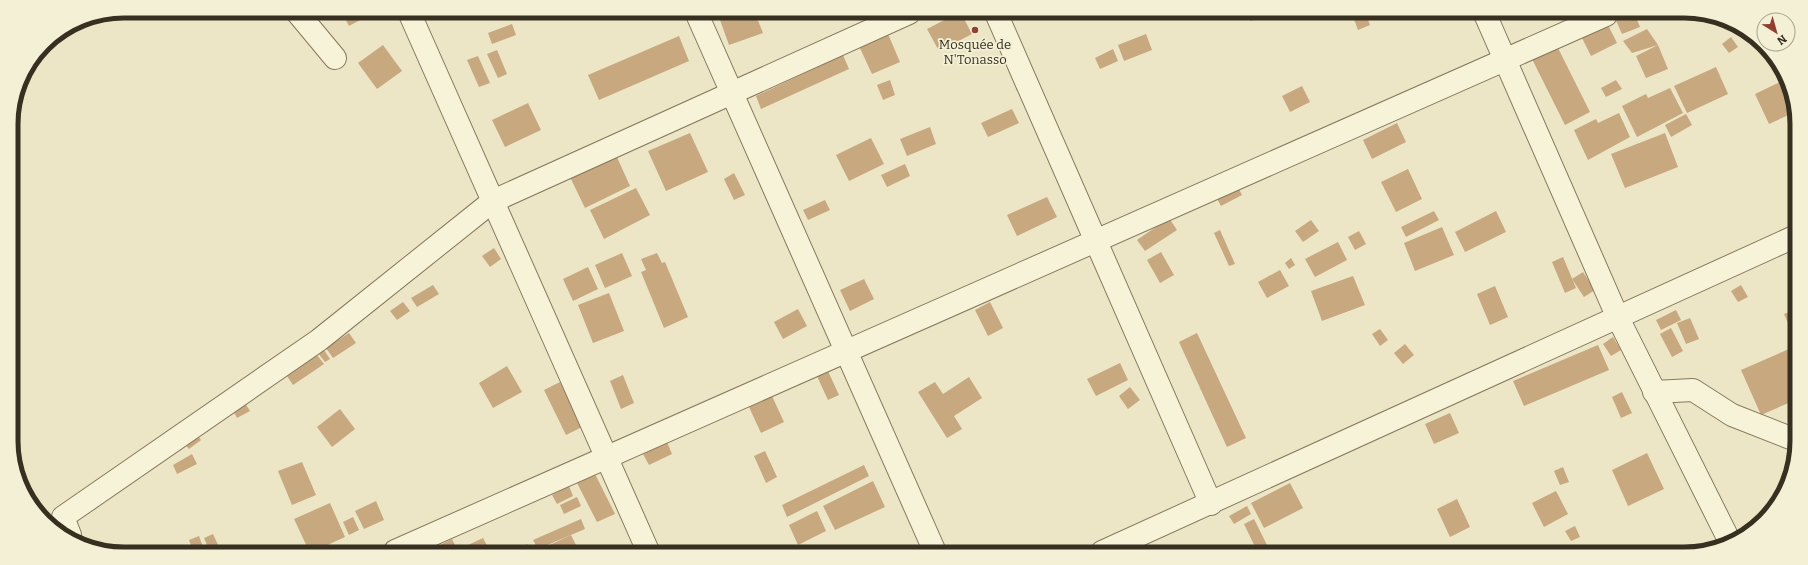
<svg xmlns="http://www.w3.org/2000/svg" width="1808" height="565" font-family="Bitter,serif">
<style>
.building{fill:#c7a87f}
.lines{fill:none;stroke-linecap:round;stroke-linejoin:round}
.minor-casing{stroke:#86795d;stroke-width:24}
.minor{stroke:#f7f3d9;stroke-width:22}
.poi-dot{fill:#913f31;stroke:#f4f0d6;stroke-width:1.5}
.labels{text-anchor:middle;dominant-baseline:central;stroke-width:3.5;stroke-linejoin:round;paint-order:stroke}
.poi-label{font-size:13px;fill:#372f20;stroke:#f4f0d6}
.rim{fill:none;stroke:#372f20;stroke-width:5}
</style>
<rect width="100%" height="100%" fill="#ece6c6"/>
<g class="building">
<polygon points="344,12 375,12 349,26 342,13"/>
<polygon points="740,13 755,13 763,33 729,45 720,20"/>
<polygon points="958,13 961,13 972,34 939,51 927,29"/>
<polygon points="1247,14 1266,14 1251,21"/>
<polygon points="1352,14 1366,14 1370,25 1358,30"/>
<polygon points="1616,15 1635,15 1640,27 1622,34 1614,16"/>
<polygon points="1607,23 1617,43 1591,56 1581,36"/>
<polygon points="512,24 516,35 492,44 488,33"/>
<polygon points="1647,29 1658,45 1632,53 1623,41"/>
<polygon points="888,34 900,62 872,74 859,46"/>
<polygon points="1146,34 1152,50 1124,61 1118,45"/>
<polygon points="679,36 689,61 599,100 588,75"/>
<polygon points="1731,37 1738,47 1729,53 1722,44"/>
<polygon points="383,45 402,71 377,89 358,63"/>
<polygon points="1658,45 1668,69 1646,78 1636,56"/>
<polygon points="1557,46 1590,112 1565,125 1532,59"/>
<polygon points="1113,49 1118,61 1100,69 1095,58"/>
<polygon points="497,50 507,74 498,78 487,54"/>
<polygon points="843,55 849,69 761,109 756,96"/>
<polygon points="478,56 490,83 479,87 467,60"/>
<polygon points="1716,67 1728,94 1687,113 1674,86"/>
<polygon points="890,80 895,95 883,100 877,85"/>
<polygon points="1616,80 1622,89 1606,97 1601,88"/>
<polygon points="1784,80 1795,102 1795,112 1769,124 1755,94"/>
<polygon points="1302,86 1310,102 1290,112 1282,96"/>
<polygon points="1670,88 1683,113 1637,137 1622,106 1646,94 1648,98"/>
<polygon points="528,103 541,130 505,147 492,120"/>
<polygon points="1012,109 1019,123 988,137 981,123"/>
<polygon points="1619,113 1630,137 1588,160 1574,130 1596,119 1598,123"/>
<polygon points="1686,114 1692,125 1671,137 1665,125"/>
<polygon points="1397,123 1406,142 1372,159 1363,140"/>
<polygon points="930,127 936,144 907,156 900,139"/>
<polygon points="690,133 708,172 666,191 648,151"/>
<polygon points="1665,133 1678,167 1625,188 1611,154"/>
<polygon points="871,138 884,164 849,181 836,155"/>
<polygon points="616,155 630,186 585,208 570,177"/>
<polygon points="905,164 910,176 887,187 881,175"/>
<polygon points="1408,169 1422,199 1396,212 1381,182"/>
<polygon points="734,173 745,195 734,200 724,179"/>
<polygon points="1237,185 1242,195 1221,206 1216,197"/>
<polygon points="636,188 650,215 604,239 590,210"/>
<polygon points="1047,197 1057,217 1017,236 1007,215"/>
<polygon points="825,200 830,210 808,220 803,210"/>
<polygon points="1434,211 1439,220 1406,237 1401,227"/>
<polygon points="1496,211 1506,232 1465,252 1455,232"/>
<polygon points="1169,218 1177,230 1145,251 1137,240"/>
<polygon points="1311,220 1319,231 1303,242 1295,231"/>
<polygon points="1442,227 1454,255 1415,271 1404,243"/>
<polygon points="1220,230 1235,264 1229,266 1214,233"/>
<polygon points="1359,231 1366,244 1355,250 1348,237"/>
<polygon points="1338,242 1347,260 1315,277 1305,259"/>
<polygon points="494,248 501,259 490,267 482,256"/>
<polygon points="1161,252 1174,275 1160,283 1147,260"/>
<polygon points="622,253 632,276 605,288 595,265"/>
<polygon points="657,253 662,263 665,262 688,317 664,328 641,272 646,270 641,259"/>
<polygon points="1563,257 1576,288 1565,293 1552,262"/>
<polygon points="1291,258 1295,265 1289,269 1285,263"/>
<polygon points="588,267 598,289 573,301 563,279"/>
<polygon points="1280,270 1289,286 1267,298 1258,282"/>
<polygon points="1583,272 1595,290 1584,297 1572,279"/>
<polygon points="1353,276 1365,305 1322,321 1311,291"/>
<polygon points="864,279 874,299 850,311 840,290"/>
<polygon points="433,285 439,294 417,307 411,298"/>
<polygon points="1741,285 1748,297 1738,302 1731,291"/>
<polygon points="1495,286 1508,317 1490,325 1477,294"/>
<polygon points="609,293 624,331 593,343 578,305"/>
<polygon points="403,302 410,311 397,320 390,311"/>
<polygon points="990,302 1003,328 988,336 975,310"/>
<polygon points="798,309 807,326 783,339 774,322"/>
<polygon points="1676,310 1681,320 1661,330 1656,320"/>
<polygon points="1794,310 1794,337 1784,314"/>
<polygon points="1690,318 1699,339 1686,344 1677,323"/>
<polygon points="1671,328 1683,351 1672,357 1660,334"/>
<polygon points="1380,329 1388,340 1380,346 1372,334"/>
<polygon points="349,333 356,343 333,358 326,348"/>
<polygon points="1197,333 1246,438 1227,447 1179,342"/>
<polygon points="1613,337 1621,350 1611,356 1603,344"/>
<polygon points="1405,344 1414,355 1403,364 1394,353"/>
<polygon points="1598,345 1609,370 1524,406 1513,381"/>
<polygon points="1789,349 1794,359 1793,401 1761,415 1741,370"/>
<polygon points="324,350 330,359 325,362 318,353"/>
<polygon points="317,355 324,364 293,385 287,376"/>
<polygon points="1120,363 1128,380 1096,396 1087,379"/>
<polygon points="507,366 522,392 493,408 479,383"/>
<polygon points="827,369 839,395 828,400 816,374"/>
<polygon points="623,375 634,403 621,409 610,381"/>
<polygon points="969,377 982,398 954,416 962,429 947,438 918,392 935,382 943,394"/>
<polygon points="560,382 582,427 566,435 544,390"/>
<polygon points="1130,387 1140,400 1128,409 1119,396"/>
<polygon points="1622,392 1632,413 1621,418 1612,397"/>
<polygon points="772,396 784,422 761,433 749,407"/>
<polygon points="243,400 250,411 237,418 231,407"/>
<polygon points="340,409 355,429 332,447 317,427"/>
<polygon points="1450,413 1459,433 1434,444 1425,424"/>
<polygon points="196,433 201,440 189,449 183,442"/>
<polygon points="667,442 672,454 649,465 643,454"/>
<polygon points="765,451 777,477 766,483 754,456"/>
<polygon points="1647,453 1664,489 1628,506 1612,470"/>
<polygon points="192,454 197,464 177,474 173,465"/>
<polygon points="302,462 316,495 292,505 278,471"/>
<polygon points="864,465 869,476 787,517 782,505"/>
<polygon points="1563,467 1569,482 1560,485 1554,471"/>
<polygon points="595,474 615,514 597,522 577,483"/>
<polygon points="873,481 885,507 835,530 823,506"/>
<polygon points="1290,483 1303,508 1264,528 1251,503"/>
<polygon points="569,486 573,496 557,504 552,495"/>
<polygon points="1556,491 1568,514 1544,527 1532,503"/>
<polygon points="577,497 581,506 564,514 560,505"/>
<polygon points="1457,499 1470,527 1450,537 1437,509"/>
<polygon points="376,501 384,520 364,529 355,511"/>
<polygon points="330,503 345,537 314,551 309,551 294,519"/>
<polygon points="1247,506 1251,514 1234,524 1229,516"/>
<polygon points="817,511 826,531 798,545 789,525"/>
<polygon points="353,517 359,530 349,535 343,522"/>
<polygon points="581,519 585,529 538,549 533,540"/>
<polygon points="1254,519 1269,549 1262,553 1258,553 1244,524"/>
<polygon points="1575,526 1580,537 1571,541 1565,531"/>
<polygon points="213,534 219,547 209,550 204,538"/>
<polygon points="571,535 579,551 537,551"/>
<polygon points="199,536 203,547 193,550 189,540"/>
<polygon points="483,538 490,551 469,551 466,546"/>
<polygon points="452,539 458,551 428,551"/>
<polygon points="527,544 531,551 514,551"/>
</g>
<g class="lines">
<g class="minor-casing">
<g id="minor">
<polyline points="296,11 335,58"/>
<polyline points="409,12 648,551"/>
<polyline points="696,12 935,552"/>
<polyline points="996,13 1211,504"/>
<polyline points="1485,14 1618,318 1729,540"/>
<polyline points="1654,392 1693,390 1732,415 1793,439"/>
<polyline points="70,535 63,517 319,340 493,201 909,13"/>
<polyline points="395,551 1606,15"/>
<polyline points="1102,552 1794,237"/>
</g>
</g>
<use href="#minor" class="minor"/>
</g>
<circle class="poi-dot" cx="975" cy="30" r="4"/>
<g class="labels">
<g class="poi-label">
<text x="975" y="44">Mosquée de<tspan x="975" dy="15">N'Tonasso</tspan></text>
</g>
</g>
<path d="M0 0H1808V565H0ZM124 18H1684A106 106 0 0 1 1790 124V441A106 106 0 0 1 1684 547H124A106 106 0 0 1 18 441V124A106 106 0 0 1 124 18Z" fill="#f4f0d6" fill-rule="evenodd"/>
<path class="rim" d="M124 18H1684A106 106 0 0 1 1790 124V441A106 106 0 0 1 1684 547H124A106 106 0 0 1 18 441V124A106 106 0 0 1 124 18Z"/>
<g transform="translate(1776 32) rotate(143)"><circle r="19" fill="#f4f0d6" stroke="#a8a38d"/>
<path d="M0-3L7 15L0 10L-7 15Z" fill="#913f31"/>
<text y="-6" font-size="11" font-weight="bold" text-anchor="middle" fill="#372f20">N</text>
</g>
</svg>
